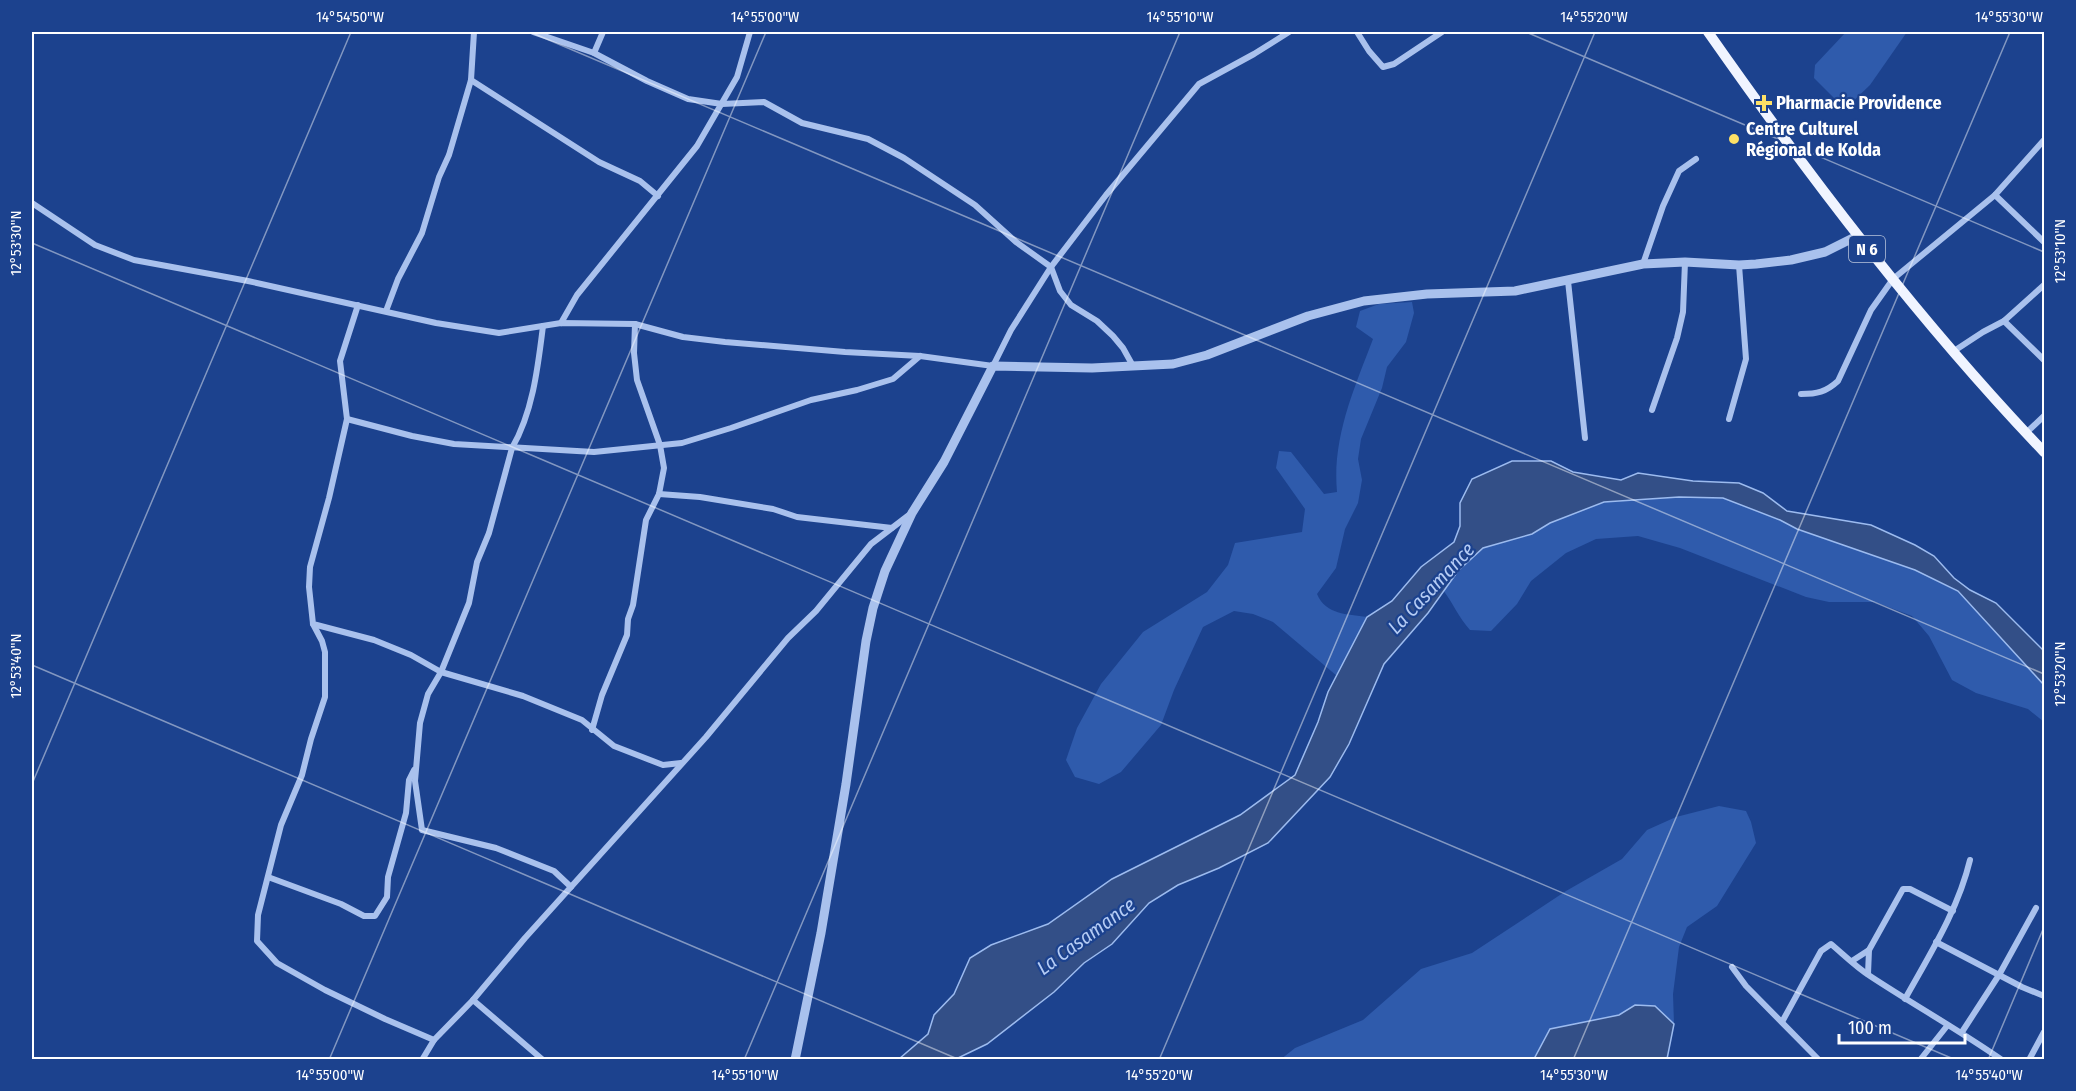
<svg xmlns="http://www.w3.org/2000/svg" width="2076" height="1091" font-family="'Fira Sans Condensed',sans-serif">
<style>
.green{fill:#2f5bac}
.water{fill:#334f87;stroke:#9cbbef;stroke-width:1.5}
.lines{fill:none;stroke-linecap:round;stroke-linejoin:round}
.minor{stroke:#a9c1ed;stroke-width:6}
.tertiary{stroke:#a9c1ed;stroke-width:9}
.primary{stroke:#f0f4ff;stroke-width:10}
.ticks{fill:none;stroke:#fff;stroke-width:1.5;stroke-opacity:0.45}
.poi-dot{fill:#fee166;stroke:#1c428e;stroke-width:2}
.labels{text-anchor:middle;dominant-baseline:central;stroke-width:4.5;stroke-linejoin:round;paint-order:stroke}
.shield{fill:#1c428e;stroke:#bbc6dd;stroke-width:1.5}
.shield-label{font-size:16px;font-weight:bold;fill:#fff}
.poi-label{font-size:18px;font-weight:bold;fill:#fff;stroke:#1c428e;text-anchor:start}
.water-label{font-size:20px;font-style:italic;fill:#b5ccf5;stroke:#1c428e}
.neatline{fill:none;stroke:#fff;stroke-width:2}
.ticks-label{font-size:15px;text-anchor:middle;fill:#fff}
</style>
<rect width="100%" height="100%" fill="#1c428e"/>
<g class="green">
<polygon points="1846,32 1907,32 1870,85 1845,109 1814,78 1815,65"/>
<path d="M1412 302 1414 313 1406 342 1387 367 1382 388 1361 439 1358 459 1362 480 1358 503 1345 529 1336 568 1317 594C1326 615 1347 614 1367 617L1337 676 1273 622 1253 614 1234 611 1203 627 1174 690 1161 725 1121 772 1099 784 1075 777 1066 760 1077 728 1101 684 1143 632 1207 592 1228 565 1235 543 1302 532 1305 509 1276 468 1279 451 1291 452 1324 494 1337 492C1332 438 1354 389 1373 339L1356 327 1360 311 1379 304Z"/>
<path d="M1679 497 1723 498 1780 520 1797 529 1915 570 1958 591 2043 682 2044 722 2028 709 1976 693 1952 680 1929 636 1912 616 1875 602H1829L1806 597 1680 548 1638 536 1596 539 1566 553 1531 581 1517 604 1491 631 1470 630C1459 618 1453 603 1443 590L1459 571 1483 548 1532 534 1550 523 1604 502Z"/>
<polygon points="1719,806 1746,811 1751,822 1756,843 1717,906 1687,927 1679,947 1673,994 1674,1024 1655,1007 1635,1005 1619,1015 1550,1029 1534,1059 1280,1060 1295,1048 1363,1020 1421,969 1472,953 1566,891 1622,859 1647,830 1676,817"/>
</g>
<g class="water">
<polygon points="1512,461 1551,461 1573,472 1621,480 1638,473 1693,481 1739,483 1763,493 1787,511 1871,525 1915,545 1934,556 1954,578 1970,590 1996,603 2044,651 2044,685 1958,591 1915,570 1797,529 1780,520 1723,498 1679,497 1604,502 1550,523 1532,534 1483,548 1458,571 1428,613 1384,664 1349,744 1330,777 1268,843 1219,868 1178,885 1149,903 1112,944 1084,963 1054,992 987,1044 956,1059 899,1059 928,1034 934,1015 954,994 970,958 991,945 1048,924 1112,879 1240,815 1295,775 1318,722 1328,692 1367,617 1392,601 1421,567 1454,542 1460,526 1460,503 1472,479"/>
<polygon points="1635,1005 1655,1006 1674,1024 1667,1059 1534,1059 1550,1029 1619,1015"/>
</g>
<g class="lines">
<g class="minor">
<polyline points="533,32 594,53 647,81 688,99 722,104 764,102 802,123 868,139 904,158 975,205 1016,242 1051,267 1060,291 1071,305 1097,321 1113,336 1123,348 1133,366"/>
<polyline points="1357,32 1369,51 1383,67 1394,64 1442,32"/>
<polyline points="594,53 603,32"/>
<polyline points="471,80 599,162 640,181 658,196"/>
<polyline points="1995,195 2044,242"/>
<polyline points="32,203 95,245 134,260 248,281 436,323 499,333 561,323 635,324 683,337 725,342 845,352 920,356 993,366 1011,330 1051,267 1106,195 1199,84 1254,54 1289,32"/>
<polyline points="1643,264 1663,206 1679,171 1696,159"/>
<polyline points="1568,281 1585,438"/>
<polyline points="358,305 340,361 347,419 329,498 310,567 309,587 313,624 374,640 411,655 441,672 523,696 582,720 614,746 663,765 681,763"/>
<polyline points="386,311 398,279 422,233 439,177 449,155 471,80 474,32"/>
<polyline points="2004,321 2044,360"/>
<polyline points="561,323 577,295 697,146 737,77 750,32"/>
<path d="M543 326C538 366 533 412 512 448L489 533 477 562 469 603 441 672 428 694 420 723 415 781 422 830 496 848 554 871 571 887"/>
<polyline points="1954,351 1983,332 2004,321 2044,285"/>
<path d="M1801 394C1817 394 1826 392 1838 381L1871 310 1893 279 1995 195 2044 140"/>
<polyline points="1652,410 1677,338 1683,312 1685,262"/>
<polyline points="347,419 412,436 454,444 594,452 682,443 731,428 811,400 857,390 893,379 920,356"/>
<polyline points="1729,419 1746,359 1739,265"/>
<polyline points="2026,433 2044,416"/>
<polyline points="659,494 700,497 773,509 797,517 892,528"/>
<polyline points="313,624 322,641 325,652 325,697 311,739 302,775 281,825 258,915 257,941 277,963 325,990 385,1019 434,1040"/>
<polyline points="592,730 602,695 627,635 628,619 633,605 646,520 659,494 664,468 660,445 637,380 634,353 635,324"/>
<polyline points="268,877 341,904 364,916 375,916 387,897 388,877 406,813 409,780 414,770"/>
<polyline points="1936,942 2022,987 2044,996"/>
<polyline points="1852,961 1869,950"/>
<polyline points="1732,967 1746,986 1819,1060"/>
<polyline points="1868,974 1869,950 1903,889 1910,889 1953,911"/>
<path d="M1905 999C1930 954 1958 910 1970 860"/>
<polyline points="473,1000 543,1060"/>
<path d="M1782 1022 1821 951 1831 944C1844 955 1856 967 1870 976 1914 1005 1959 1030 2002 1060"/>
<polyline points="1962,1032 1999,975 2036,908"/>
<polyline points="422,1060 434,1040 473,1000 525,938 706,737 788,638 816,611 871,544 909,515"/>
<polyline points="1920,1060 1947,1026"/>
<polyline points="2029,1060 2044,1032"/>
</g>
<polyline class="tertiary" points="795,1060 821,933 846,784 866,641 873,608 885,571 912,513 944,462 993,366 1092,368 1173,364 1207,355 1308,316 1364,301 1427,294 1515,291 1643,264 1685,262 1739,265 1756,264 1791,260 1825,252 1857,236"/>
<path class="primary" d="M1708 32C1811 179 1920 322 2044 452"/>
</g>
<path class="ticks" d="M530 32 2044 674M1526 32 2044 252M32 243 1956 1060M32 665 960 1060M32 784 351 32M329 1060 766 32M744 1060 1180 32M1159 1060 1595 32M1573 1060 2010 32M1988 1060 2044 927"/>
<g class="poi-dot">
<path d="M1761 94h6v6h6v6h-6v6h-6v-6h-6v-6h6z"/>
<circle cx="1734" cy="139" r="6"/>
</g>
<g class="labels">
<rect class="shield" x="1849" y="236" width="36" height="26" rx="4.5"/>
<g class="shield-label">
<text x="1867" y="249">N 6</text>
</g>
<g class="poi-label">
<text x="1776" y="103">Pharmacie Providence</text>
<text x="1746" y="129">Centre Culturel<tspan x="1746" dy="21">Régional de Kolda</tspan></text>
</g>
<g class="water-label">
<text transform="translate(1431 588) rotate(-47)">La Casamance</text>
<text transform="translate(1086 936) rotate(-36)">La Casamance</text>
</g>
</g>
<rect width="2076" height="1091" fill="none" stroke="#1c428e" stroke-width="66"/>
<path d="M1839 1034v9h126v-9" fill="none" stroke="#ffffff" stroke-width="3"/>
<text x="1848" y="1034" font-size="18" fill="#ffffff" stroke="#1c428e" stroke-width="4.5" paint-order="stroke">100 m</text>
<rect x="33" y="33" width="2010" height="1025" class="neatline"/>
<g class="ticks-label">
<text x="350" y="22">14°54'50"W</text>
<text x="765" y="22">14°55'00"W</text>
<text x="1180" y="22">14°55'10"W</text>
<text x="1594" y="22">14°55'20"W</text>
<text x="2009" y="22">14°55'30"W</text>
<text transform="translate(16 243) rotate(-90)" y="5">12°53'30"N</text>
<text transform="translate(2060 251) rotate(-90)" y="5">12°53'10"N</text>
<text transform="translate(16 666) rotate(-90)" y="5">12°53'40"N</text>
<text transform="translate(2060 674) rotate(-90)" y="5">12°53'20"N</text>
<text x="330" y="1080">14°55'00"W</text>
<text x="745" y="1080">14°55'10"W</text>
<text x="1159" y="1080">14°55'20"W</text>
<text x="1574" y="1080">14°55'30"W</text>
<text x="1989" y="1080">14°55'40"W</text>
</g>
</svg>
